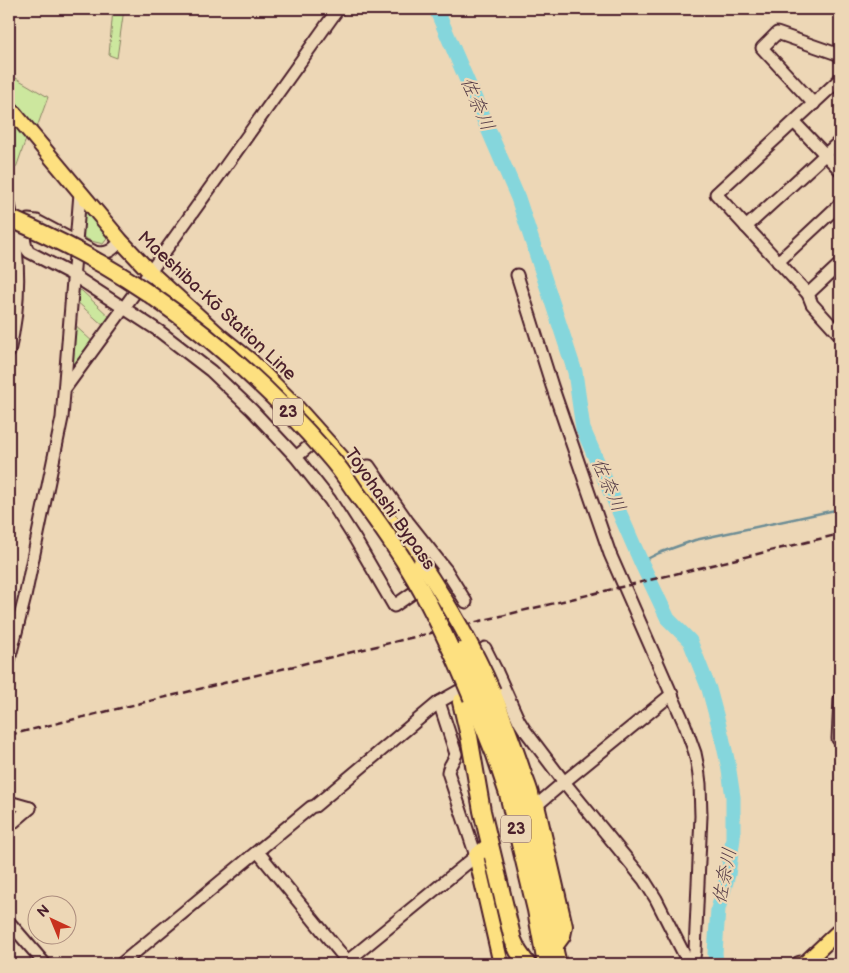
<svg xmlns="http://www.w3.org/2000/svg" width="849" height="973" font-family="'Balsamiq Sans','Klee One',sans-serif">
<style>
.green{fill:#cce79e;stroke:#8b8364}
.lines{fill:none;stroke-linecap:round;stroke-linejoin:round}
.stream{stroke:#6d8d95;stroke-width:2.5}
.river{stroke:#85d6dc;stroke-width:15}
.major-tunnel{stroke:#ccb29a;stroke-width:14;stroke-dasharray:14 7;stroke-linecap:butt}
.minor-casing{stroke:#4a1f2b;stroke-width:15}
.major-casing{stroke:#4a1f2b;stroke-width:18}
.highway-casing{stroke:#4a1f2b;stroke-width:20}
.minor{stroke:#edd7b6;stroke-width:11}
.major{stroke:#fde080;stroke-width:14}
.highway{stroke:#fde080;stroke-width:16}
.rail{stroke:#4a1f2b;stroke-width:2.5;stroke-dasharray:8 4;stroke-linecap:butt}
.major-bridge-casing{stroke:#4a1f2b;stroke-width:18;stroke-linecap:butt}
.highway-bridge-casing{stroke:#4a1f2b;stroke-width:20;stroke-linecap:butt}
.major-bridge{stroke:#fde080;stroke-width:14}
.highway-bridge{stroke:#fde080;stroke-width:16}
.labels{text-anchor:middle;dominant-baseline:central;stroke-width:4.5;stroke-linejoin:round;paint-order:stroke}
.shield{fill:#edd7b6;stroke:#7b5655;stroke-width:1}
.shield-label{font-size:16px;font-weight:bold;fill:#4a1f2b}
.street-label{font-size:18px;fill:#4a1f2b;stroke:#edd7b6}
.water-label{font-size:19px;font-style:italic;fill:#533a46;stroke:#edd7b6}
</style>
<rect width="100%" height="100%" fill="#edd7b6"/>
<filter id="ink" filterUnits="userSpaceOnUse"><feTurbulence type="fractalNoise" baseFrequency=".02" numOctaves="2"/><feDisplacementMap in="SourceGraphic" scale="10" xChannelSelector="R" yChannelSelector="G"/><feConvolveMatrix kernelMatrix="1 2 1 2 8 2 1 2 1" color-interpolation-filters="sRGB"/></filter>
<g filter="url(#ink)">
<g class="green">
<polygon points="113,9 124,9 117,58 109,55"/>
<polygon points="9,74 48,97 36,130 9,99"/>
<polygon points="9,118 26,139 16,168 9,165"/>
<polygon points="82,204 109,236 103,244 91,241 79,235"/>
<polygon points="74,287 82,291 112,319 106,328 74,299"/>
<polygon points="72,323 94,343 69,379"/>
</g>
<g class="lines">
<polyline class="stream" points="641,562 659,553 695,540 840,509"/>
<polyline class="river" points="436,9 518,198 575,372 583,429 641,562 668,619 690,641 709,689 722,737 728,764 733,797 733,838 728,875 718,909 715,953 716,964"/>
<polyline class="major-tunnel" points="485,848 523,817"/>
<g class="minor-casing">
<g id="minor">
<polyline points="840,79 716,194 808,294 812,304 840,335"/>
<polyline points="814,104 762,48 777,33 840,55"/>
<polyline points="794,122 840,170"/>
<path d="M9 204C20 253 21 303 9 352"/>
<polyline points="746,227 840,141"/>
<path d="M121 241C112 250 108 255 95 252L37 221 28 220 25 222C25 232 22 244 29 252L73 275 159 331 211 371 252 410 296 457 330 500 355 539 394 606 446 570 408 522 369 466 352 469"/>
<polyline points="778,262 840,204"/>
<polyline points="517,275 552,386 610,554 685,725 695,753 698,768 700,784 701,816 695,951 694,957 689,963"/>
<polyline points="808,294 840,264"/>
<polyline points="66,387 150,272 338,9"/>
<polyline points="296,457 320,437"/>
<polyline points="446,570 466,602"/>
<polyline points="485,648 496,670"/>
<polyline points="9,660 25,597 62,418 80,193"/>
<polyline points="838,739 840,699"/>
<polyline points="9,802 30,808"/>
<polyline points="537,805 564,782 672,694"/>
<polyline points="9,826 30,808"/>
<polyline points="258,852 347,961"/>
<polyline points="9,922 45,964"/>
<polyline points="121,964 311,807 315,806 439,702"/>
<path d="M344 964 476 856 448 772C449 765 454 761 456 754L439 702 496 670 519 721 524 729 564 782 644 880 656 899 689 964"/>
</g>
</g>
<g class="major-casing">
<g id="major">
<polyline points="9,107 121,241 150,272 220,336 251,361 291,401 352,469 398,530 421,562"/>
<path d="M493 691C504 719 515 746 524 774 528 785 534 797 532 808"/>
<polyline points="532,799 537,805 565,926 563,936 555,947 559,964"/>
<polyline points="485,848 476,856 501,964"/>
<polyline points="799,964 805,963 840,930"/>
</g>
</g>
<g class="highway-casing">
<g id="highway">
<polyline points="484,693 512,771 530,830 555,947"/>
<polyline points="472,698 495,755 508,794 536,910 546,964"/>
<polyline points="461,702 469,736 482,811 513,940 518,951 527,964"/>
</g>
</g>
<use href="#minor" class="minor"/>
<use href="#major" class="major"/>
<use href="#highway" class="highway"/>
<polyline class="rail" points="9,735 840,534"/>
<g class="major-bridge-casing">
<path id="major-bridge" d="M421 562C449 604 473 645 493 691"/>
</g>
<g class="highway-bridge-casing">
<g id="highway-bridge">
<path d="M9 218C55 238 107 265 148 293 215 339 275 394 328 455 338 466 347 479 355 491 376 519 397 548 415 579 437 617 455 657 472 698"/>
<polyline points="462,651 484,693"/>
</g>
</g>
<use href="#major-bridge" class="major-bridge"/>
<use href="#highway-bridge" class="highway-bridge"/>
</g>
</g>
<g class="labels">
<g class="shield">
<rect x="273" y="398.5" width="30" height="27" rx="4"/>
<rect x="501" y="815.5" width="30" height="27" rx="4"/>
</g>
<g class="shield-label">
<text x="288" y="412">23</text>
<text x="516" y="829">23</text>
</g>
<g class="street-label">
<text transform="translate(217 306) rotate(43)">Maeshiba-Kō Station Line</text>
<text transform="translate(390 509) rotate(55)">Toyohashi Bypass</text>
</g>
<g class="water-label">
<text transform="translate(477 104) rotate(66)">佐奈川</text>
<text transform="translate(608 485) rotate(66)">佐奈川</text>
<text transform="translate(725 876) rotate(-79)">佐奈川</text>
</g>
</g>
<rect width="849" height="973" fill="none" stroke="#edd7b6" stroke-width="30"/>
<rect x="15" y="15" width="819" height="943" fill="none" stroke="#4a1f2b" stroke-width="2" filter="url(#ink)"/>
<g transform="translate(52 920) rotate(316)"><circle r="24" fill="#edd7b6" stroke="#ac8d7e"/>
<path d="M0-4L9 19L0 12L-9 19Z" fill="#c8321e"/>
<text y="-8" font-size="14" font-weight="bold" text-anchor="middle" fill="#4a1f2b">N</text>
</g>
</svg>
